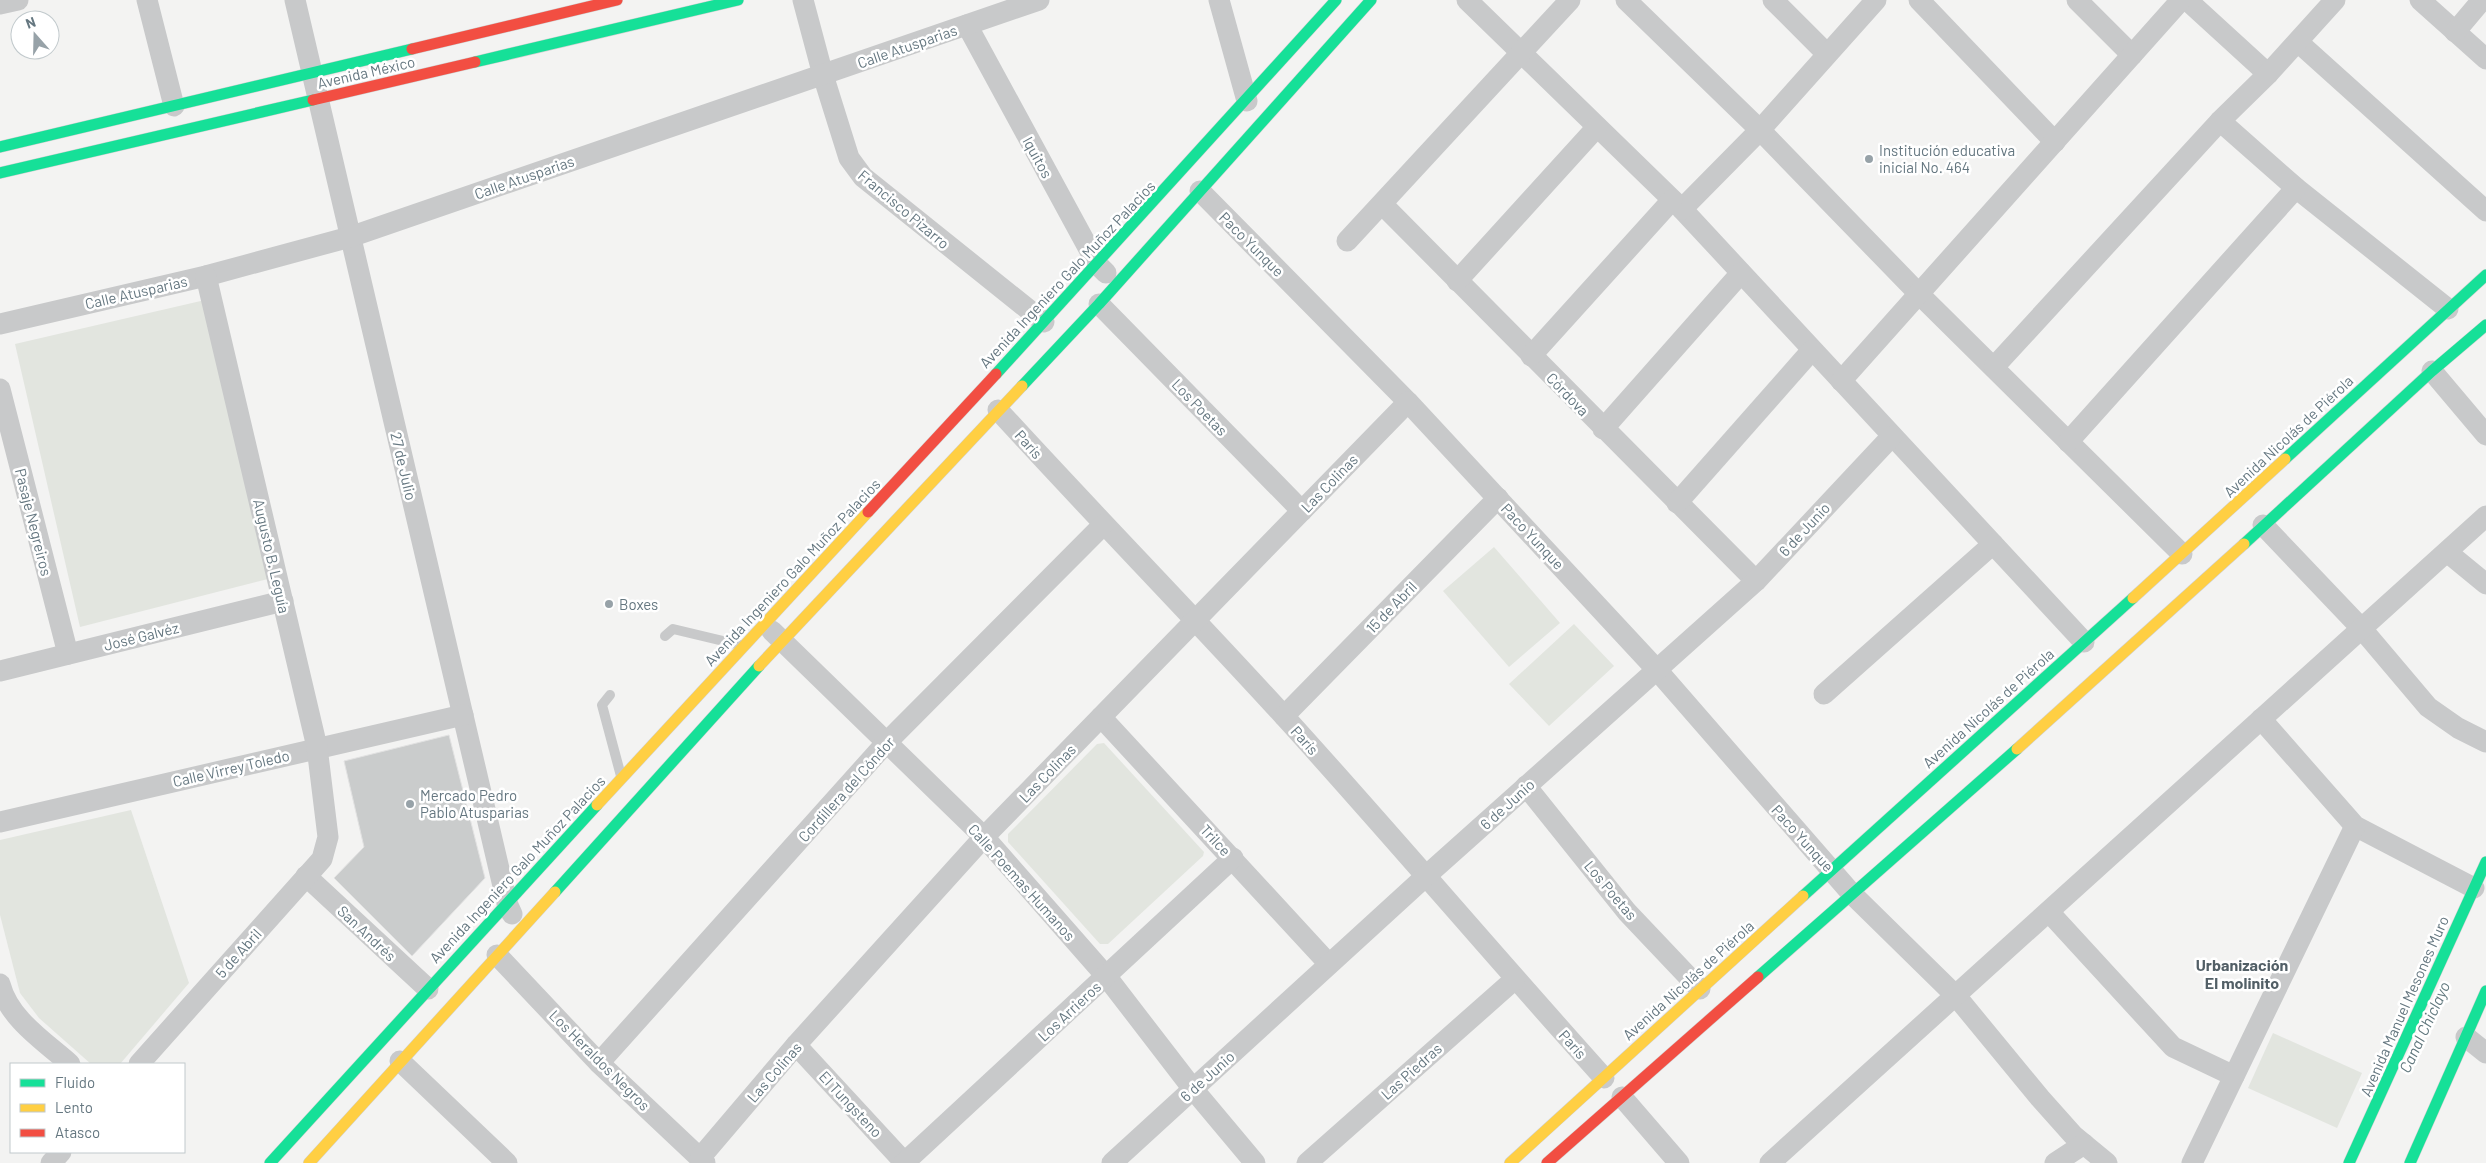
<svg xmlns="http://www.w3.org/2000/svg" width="2486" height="1163" font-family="Barlow,sans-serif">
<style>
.green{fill:#e2e5df}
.building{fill:#cacccc;stroke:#e2e2e2}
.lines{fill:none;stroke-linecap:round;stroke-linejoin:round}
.fast-casing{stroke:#cfd0d0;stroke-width:12}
.slow-casing{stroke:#cfd0d0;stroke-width:12}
.jam-casing{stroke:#cfd0d0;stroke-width:12}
.lane{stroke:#c8c9ca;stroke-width:10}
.street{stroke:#c8c9ca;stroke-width:21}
.fast{stroke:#16e098;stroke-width:11}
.slow{stroke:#ffcf43;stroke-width:11}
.jam{stroke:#f24e42;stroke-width:11}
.poi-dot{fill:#97a2a8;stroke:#fff;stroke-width:2}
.labels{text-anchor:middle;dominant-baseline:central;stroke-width:5;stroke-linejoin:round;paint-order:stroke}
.street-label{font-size:15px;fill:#657780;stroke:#fff}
.poi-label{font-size:15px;fill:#657780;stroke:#fff;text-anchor:start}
.neighbourhood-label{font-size:16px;font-weight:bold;fill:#525f66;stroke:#fff}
.water-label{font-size:16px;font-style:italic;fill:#61787e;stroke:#fff}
</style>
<rect width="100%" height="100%" fill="#f3f3f2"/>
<g class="green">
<polygon points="205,300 268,579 80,627 15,344"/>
<polygon points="1494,547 1560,623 1509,667 1443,591"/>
<polygon points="1574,624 1614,666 1549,726 1509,684"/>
<polygon points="1104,743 1204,852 1203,856 1108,944 1100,944 1008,842 1008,834 1097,744"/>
<polygon points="131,810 189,983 120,1064 91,1064 39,1018 20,993 0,915 0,840"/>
<polygon points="2273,1033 2362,1073 2337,1128 2248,1088"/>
</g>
<polygon class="building" points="449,735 485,878 412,956 334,878 364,847 344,761"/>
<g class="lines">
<g class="fast-casing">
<g id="fast">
<polyline points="475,62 738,0"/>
<polyline points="0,147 412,49"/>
<polyline points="0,173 313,100"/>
<polyline points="996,374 1336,0"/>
<polyline points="1022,386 1099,304 1371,0"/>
<polyline points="2285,459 2486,275"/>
<polyline points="2244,544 2432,371 2486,325"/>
<polyline points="555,892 759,666"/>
<polyline points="1803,896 2133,598"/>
<polyline points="1758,977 2017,749"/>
<polyline points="270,1163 597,805"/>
<polyline points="2349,1163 2486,862"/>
<polyline points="2410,1163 2486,991"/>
</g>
</g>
<g class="slow-casing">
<g id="slow">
<polyline points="2133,598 2285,459"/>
<polyline points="759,666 1022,386"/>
<polyline points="2017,749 2244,544"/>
<polyline points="597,805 868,512"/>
<polyline points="309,1163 555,892"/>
<polyline points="1510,1163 1803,896"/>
</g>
</g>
<g class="jam-casing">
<g id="jam">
<polyline points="412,49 617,0"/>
<polyline points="313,100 475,62"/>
<polyline points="868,512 996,374"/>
<polyline points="1547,1163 1758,977"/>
</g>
</g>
<g class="lane">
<polyline points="665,636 673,629 740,645"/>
<polyline points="610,695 602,705 621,776"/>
</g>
<g class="street">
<polyline points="147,0 174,106"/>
<polyline points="295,0 507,903 512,914"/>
<polyline points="803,0 823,75 849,158 863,177 1044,322"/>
<polyline points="1219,0 1247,101"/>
<polyline points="1467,0 1682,209 2084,642"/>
<polyline points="1626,0 1760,130 1920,295 2182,554"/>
<polyline points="1773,0 1827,54"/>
<polyline points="1919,0 2055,142"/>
<polyline points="2077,0 2132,55"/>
<polyline points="2187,0 2268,74"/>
<polyline points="2420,0 2486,59"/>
<polyline points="0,4 18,0"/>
<polyline points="967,25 1097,264 1106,273"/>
<polyline points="2455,32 2482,0"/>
<polyline points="2298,42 2486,211"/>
<polyline points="2220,121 2296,188 2448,309"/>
<polyline points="1200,191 1408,402 1657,670 1852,894 1956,996 2040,1098 2073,1135 2107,1163"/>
<polyline points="1382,204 1756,581"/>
<polyline points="1682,209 1760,130 1876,0"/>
<polyline points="1347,241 1570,0"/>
<polyline points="1457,281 1597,127"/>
<polyline points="1099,304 1302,511"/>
<polyline points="0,324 206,276 350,237 1039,0"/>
<polyline points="1531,356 1672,200"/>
<polyline points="1994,367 2220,121 2268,74 2335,0"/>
<polyline points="2432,371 2486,435"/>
<polyline points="1841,381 2181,0"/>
<polyline points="0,389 68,654"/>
<path d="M998 410C1092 513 1189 612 1283 715 1391 834 1496 958 1604 1078"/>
<polyline points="1603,429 1741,273"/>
<polyline points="2068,442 2296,188"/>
<polyline points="1677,503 1812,350"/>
<polyline points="2263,525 2362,629 2428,707 2458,728 2486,742"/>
<polyline points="2447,552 2486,584"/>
<polyline points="772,631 984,837 1106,976 1193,1089 1255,1163"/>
<polyline points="0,671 283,601"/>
<polyline points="1824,694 1993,544"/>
<polyline points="1284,716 1498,498"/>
<polyline points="1101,717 1329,964"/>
<polyline points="2261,719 2355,826 2474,888"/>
<polyline points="1526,786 1627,912 1700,989"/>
<polyline points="0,822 463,715"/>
<polyline points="306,876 428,989"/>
<polyline points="2049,912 2173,1047 2234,1076"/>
<polyline points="497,955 599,1063 705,1163"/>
<path d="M0 984C9 1019 44 1041 70 1064"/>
<polyline points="2466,1037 2486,1053"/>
<polyline points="796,1045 905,1163"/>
<polyline points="400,1061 507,1163"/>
<polyline points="599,1063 886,743 1103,525"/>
<polyline points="139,1064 322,859 328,837 317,747 206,276"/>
<polyline points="1622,1097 1679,1163"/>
<polyline points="700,1158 796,1045 984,837 1408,402"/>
<polyline points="51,1163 61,1152"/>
<polyline points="904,1163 1233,858"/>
<polyline points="1112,1163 1426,876 1756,581 1892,436"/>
<polyline points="1307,1163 1515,979"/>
<polyline points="1770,1163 2486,516"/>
<polyline points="2055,1163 2084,1144"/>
<polyline points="2192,1163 2355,826"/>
</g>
<use href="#fast" class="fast"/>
<use href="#slow" class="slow"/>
<use href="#jam" class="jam"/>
</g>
<g class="poi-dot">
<circle cx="1869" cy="159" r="5"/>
<circle cx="609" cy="604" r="5"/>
<circle cx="410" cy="804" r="5"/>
</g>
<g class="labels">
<g class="street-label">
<text transform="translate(907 46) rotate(-19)">Calle Atusparias</text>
<text transform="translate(366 72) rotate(-13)">Avenida México</text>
<text transform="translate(1038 157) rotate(61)">Iquitos</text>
<text transform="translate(524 177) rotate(-19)">Calle Atusparias</text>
<text transform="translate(904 209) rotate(40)">Francisco Pizarro</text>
<text transform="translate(1252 244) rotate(45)">Paco Yunque</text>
<text transform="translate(1067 274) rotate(-47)">Avenida Ingeniero Galo Muñoz Palacios</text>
<text transform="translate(136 292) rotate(-13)">Calle Atusparias</text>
<text transform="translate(1568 394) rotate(46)">Córdova</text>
<text transform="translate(1200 407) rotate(46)">Los Poetas</text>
<text transform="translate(2288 436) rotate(-43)">Avenida Nicolás de Piérola</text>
<text transform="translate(1029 444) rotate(48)">París</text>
<text transform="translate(404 466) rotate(77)">27 de Julio</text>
<text transform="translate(1329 483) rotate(-46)">Las Colinas</text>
<text transform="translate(34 522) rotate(76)">Pasaje Negreiros</text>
<text transform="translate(1804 529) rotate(-47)">6 de Junio</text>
<text transform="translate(1533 536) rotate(47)">Paco Yunque</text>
<text transform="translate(272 556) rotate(77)">Augusto B. Leguía</text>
<text transform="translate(792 572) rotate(-47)">Avenida Ingeniero Galo Muñoz Palacios</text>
<text transform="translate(1391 607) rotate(-46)">15 de Abril</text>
<text transform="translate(141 636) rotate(-14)">José Galvéz</text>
<text transform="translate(1988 708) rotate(-42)">Avenida Nicolás de Piérola</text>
<text transform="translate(1305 740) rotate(48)">París</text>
<text transform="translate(231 768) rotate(-13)">Calle Virrey Toledo</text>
<text transform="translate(1047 773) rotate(-46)">Las Colinas</text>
<text transform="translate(846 789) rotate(-48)">Cordillera del Cóndor</text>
<text transform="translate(1507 804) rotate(-42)">6 de Junio</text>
<text transform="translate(1803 838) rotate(48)">Paco Yunque</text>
<text transform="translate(1216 840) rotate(47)">Trilce</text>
<text transform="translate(517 869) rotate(-47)">Avenida Ingeniero Galo Muñoz Palacios</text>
<text transform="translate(1022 882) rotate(48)">Calle Poemas Humanos</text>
<text transform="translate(1611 890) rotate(50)">Los Poetas</text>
<text transform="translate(367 933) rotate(43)">San Andrés</text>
<text transform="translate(238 953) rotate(-48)">5 de Abril</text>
<text transform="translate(1688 980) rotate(-42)">Avenida Nicolás de Piérola</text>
<text transform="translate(2404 1006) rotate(-66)">Avenida Manuel Mesones Muro</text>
<text transform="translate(1069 1011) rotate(-43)">Los Arrieros</text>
<text transform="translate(1573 1044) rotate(48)">París</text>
<text transform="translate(600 1060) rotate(45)">Los Heraldos Negros</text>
<text transform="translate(1411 1071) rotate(-42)">Las Piedras</text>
<text transform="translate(774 1072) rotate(-49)">Las Colinas</text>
<text transform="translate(1207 1076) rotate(-42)">6 de Junio</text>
<text transform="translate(851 1104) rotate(47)">El Tungsteno</text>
</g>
<g class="poi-label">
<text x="1879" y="150">Institución educativa<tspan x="1879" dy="17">inicial No. 464</tspan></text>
<text x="619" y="604">Boxes</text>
<text x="420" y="795">Mercado Pedro<tspan x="420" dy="17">Pablo Atusparias</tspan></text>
</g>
<g class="neighbourhood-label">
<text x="2242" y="964">Urbanización<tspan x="2242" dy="18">El molinito</tspan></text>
</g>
<g class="water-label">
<text transform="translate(2424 1027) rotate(-65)">Canal Chiclayo</text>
</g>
</g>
<rect x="10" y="1063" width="175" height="90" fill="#ffffff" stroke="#c1c9cc"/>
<rect x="20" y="1079" width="25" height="8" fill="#16e098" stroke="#c1c9cc"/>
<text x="55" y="1088" font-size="15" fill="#657780">Fluido</text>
<rect x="20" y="1104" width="25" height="8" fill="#ffcf43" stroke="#c1c9cc"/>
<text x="55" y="1113" font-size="15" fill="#657780">Lento</text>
<rect x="20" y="1129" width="25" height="8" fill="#f24e42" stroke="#c1c9cc"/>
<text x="55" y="1138" font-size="15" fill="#657780">Atasco</text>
<g transform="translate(35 35) rotate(340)"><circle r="24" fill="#ffffff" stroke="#c1c9cc"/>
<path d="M0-4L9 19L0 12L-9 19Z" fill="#97a2a8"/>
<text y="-8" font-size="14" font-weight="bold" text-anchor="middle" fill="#657780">N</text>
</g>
</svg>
